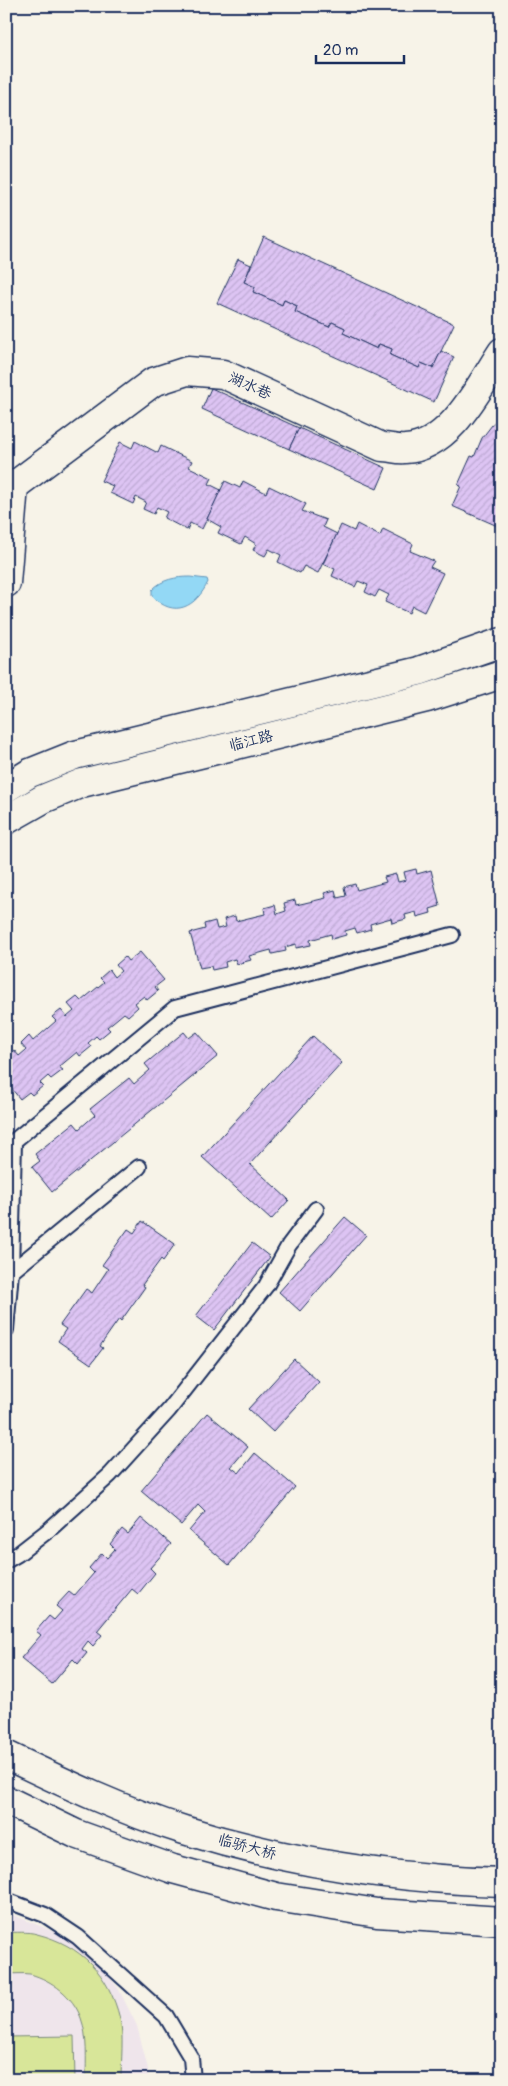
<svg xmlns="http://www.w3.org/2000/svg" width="508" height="2086" font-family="Pangolin,'LXGW WenKai TC',sans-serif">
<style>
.built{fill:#efe5eb}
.grass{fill:#d8e699;stroke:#7a8a7c}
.water{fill:#93d8f5;stroke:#6394b9}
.building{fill:url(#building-hatch);stroke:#1b2f5e}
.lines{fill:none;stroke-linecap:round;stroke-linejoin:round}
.service-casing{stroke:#1b2f5e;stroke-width:18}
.minor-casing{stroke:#1b2f5e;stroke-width:31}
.secondary-casing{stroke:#1b2f5e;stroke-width:31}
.service{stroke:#f7f3e8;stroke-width:14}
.minor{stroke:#f7f3e8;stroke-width:28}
.secondary{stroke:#f7f3e8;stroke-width:28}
.labels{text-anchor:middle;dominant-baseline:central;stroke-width:4;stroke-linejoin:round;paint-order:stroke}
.street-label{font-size:15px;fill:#1b2f5e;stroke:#f7f3e8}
</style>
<defs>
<pattern id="building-hatch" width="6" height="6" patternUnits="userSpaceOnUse" patternTransform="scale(1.25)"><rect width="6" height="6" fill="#ddc4f3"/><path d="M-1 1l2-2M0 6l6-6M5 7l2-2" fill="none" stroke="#bda9d3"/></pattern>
</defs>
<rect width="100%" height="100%" fill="#f7f3e8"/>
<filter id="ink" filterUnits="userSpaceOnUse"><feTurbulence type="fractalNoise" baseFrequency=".02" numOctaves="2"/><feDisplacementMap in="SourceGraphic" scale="10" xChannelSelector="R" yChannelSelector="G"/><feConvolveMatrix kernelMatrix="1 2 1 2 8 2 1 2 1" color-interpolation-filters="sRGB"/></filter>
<g filter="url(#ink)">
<polygon class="built" points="6,1912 62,1935 93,1957 118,1988 137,2026 148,2069 148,2080 6,2080"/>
<g class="grass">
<path d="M6 1932C16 1933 27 1931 37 1934 81 1945 109 1974 120 2019 124 2036 121 2061 121 2080H86C86 2060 88 2037 81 2018 73 1996 52 1980 30 1974 22 1973 14 1974 6 1974Z"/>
<polygon points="74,2036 75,2080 6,2080 6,2037"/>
</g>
<path class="water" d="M190 577 207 579 208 582C196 607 174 619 152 596V590C162 579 176 577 190 577Z"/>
<g class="building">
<polygon points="264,237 454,324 433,368 421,363 419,368 390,355 392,349 379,344 377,349 343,333 345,328 332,322 329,327 295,312 297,306 284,300 282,305 253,292 255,287 244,282"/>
<polygon points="238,259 251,265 244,282 255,287 253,292 282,305 284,300 297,306 295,312 329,327 332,322 345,328 343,333 377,349 379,344 392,349 390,355 419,368 421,363 433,368 441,351 454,357 434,402 217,303"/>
<polygon points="211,388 299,428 289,449 202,409"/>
<polygon points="502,412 502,528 452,506 461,486 458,485 471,456 474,457 482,438"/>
<polygon points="299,428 386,468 377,489 289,449"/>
<polygon points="135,441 158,453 161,446 192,461 189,467 212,478 209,484 221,490 202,529 190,523 187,530 164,518 167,512 157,507 154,514 143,509 146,502 136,497 133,504 110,493 113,486 101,481 120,442 132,448"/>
<polygon points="225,481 240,488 243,481 266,493 269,486 306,504 302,511 326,520 323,527 337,534 318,573 304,566 300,573 278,562 281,555 269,549 265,556 253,550 256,544 245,537 241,544 218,533 221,527 207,519"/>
<polygon points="357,524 380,536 383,529 413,544 410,551 434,561 430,567 443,573 424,612 412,606 409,613 385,602 389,595 379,590 375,597 365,592 368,585 358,581 355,587 332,576 335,569 323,564 341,525 354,531"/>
<polygon points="416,869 417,874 431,870 440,906 430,909 431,913 417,917 416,912 405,915 406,919 392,923 391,918 370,924 371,929 357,933 355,928 345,931 346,935 332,939 331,934 310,940 311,945 296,948 296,944 285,947 286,951 272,954 271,950 249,956 251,960 237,964 235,959 225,962 226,967 212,970 211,966 200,968 190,933 205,929 204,924 215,921 217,929 226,927 224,919 235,916 236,921 265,914 264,908 275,905 277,914 286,911 284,903 295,900 296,905 326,898 324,893 335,890 337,898 346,896 344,887 355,884 357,890 386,882 384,877 396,874 398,882 406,880 404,872"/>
<polygon points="140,952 164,980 155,987 158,991 147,1000 144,996 135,1003 138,1007 128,1016 124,1013 107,1027 110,1030 99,1039 96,1036 88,1043 91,1047 80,1056 77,1052 59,1067 63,1070 51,1079 48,1076 40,1083 43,1086 32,1095 29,1092 20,1099 6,1082 6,1063 8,1061 6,1056 14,1050 19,1056 26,1050 21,1044 29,1036 33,1041 56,1021 52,1017 61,1010 67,1017 74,1011 68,1004 77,997 81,1001 104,982 100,978 109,970 114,977 121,971 116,965 125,957 128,961"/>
<polygon points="184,1032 189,1038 197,1032 218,1056 52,1192 32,1167 40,1161 35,1154 74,1123 79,1129 95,1115 90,1109 129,1078 134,1084 150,1070 145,1064"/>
<polygon points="313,1036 342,1063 250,1164 289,1200 271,1220 202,1157"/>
<polygon points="345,1217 366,1235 300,1311 279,1292"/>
<polygon points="142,1221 175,1244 163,1261 161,1259 142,1285 145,1287 121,1321 119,1319 100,1346 103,1348 91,1364 58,1341 66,1329 60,1325 86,1289 92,1293 108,1269 102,1265 128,1229 134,1233"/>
<polygon points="252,1243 270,1257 214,1330 196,1316"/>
<polygon points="294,1359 319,1382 273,1432 248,1409"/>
<polygon points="207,1413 248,1447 231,1467 239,1473 255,1453 295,1487 229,1565 189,1531 205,1512 198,1505 181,1525 141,1491"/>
<polygon points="141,1518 171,1544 150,1568 155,1573 138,1594 132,1589 97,1631 102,1635 93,1646 88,1641 82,1649 87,1653 78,1664 73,1659 52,1684 21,1658 41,1635 36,1631 49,1616 54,1620 62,1611 56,1606 69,1592 74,1596 94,1573 89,1568 102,1553 107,1558 115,1549 110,1544 122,1529 128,1534"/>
</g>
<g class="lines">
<g class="service-casing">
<g id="service">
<polyline points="11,1272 139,1167"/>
<polyline points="6,1330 11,1272 14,1141 175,1008 452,935"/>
<polyline points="6,1561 18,1554 50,1529 110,1475 169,1410 266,1286 289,1245 316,1209"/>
<polyline points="6,1900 45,1915 78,1937 166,2016 191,2058 193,2080"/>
</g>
</g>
<g class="minor-casing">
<path id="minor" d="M6 583 14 486 153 382 187 371 223 374 382 447C390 447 398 450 405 449 451 447 480 385 502 352"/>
</g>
<g class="secondary-casing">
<g id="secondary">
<polyline points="6,788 30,773 75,755 419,671 502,642"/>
<polyline points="6,820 43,799 82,783 427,698 502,674"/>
<path d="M6 1755C64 1783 123 1811 184 1830 287 1862 395 1879 502 1882"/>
<polyline points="6,1800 76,1834 173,1869 276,1897 377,1913 502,1921"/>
</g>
</g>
<use href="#service" class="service"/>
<use href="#minor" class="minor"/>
<use href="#secondary" class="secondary"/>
</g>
</g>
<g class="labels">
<g class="street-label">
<text transform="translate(250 386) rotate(24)">湖水巷</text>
<text transform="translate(251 741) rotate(-14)">临江路</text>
<text transform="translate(247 1847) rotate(15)">临骄大桥</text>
</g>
</g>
<rect width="508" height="2086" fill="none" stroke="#f7f3e8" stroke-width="25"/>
<rect x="12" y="12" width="483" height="2061" fill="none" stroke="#1b2f5e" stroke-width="2" filter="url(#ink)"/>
<path d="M316 55v8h88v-8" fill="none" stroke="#1b2f5e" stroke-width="2.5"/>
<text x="323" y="55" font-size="15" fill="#1b2f5e" stroke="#f7f3e8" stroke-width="4" paint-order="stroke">20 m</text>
</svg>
